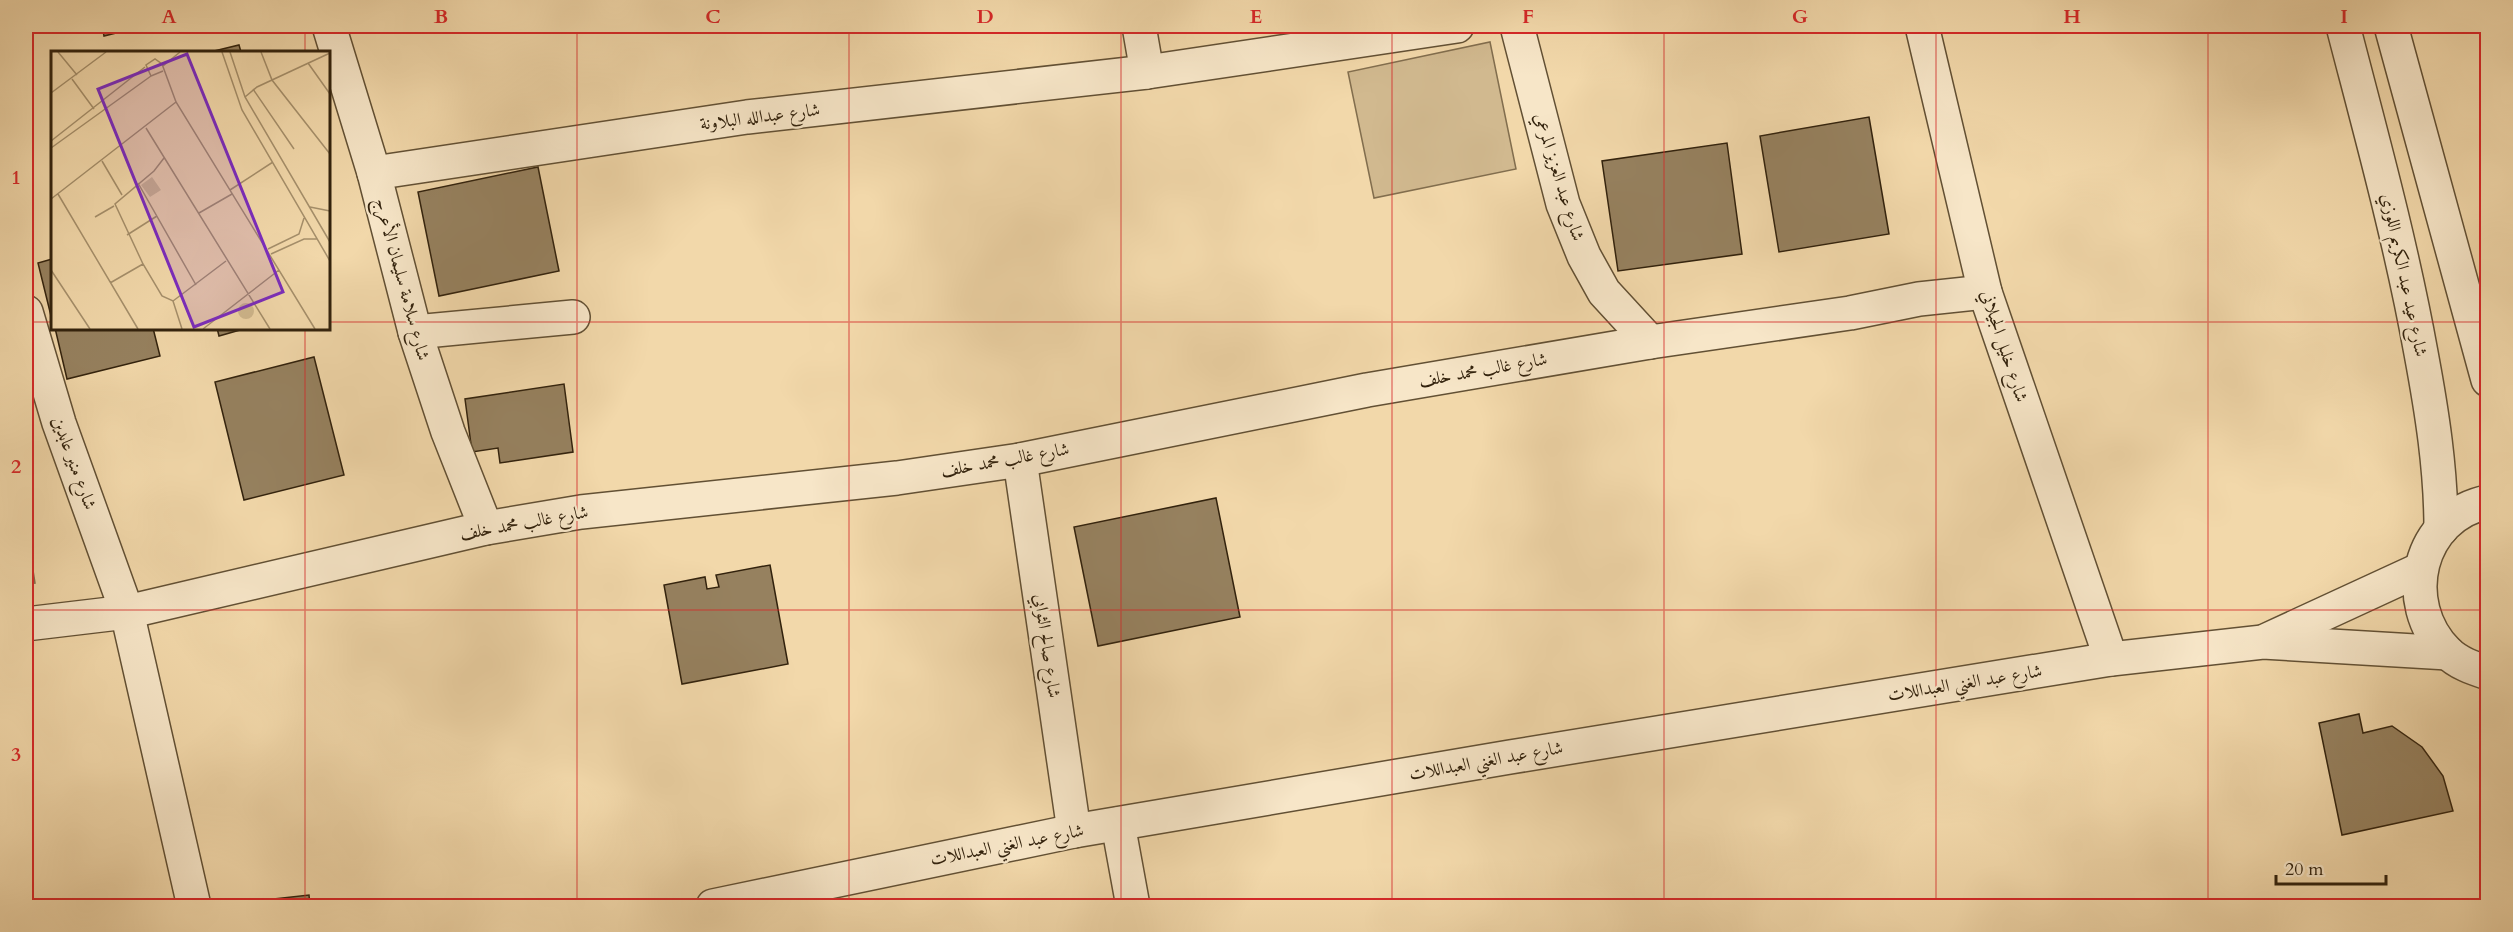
<svg xmlns="http://www.w3.org/2000/svg" width="2513" height="932" font-family="Cardo,Amiri,serif">
<style>
.green{fill:#d1b98f;stroke:#826e4e;stroke-width:1.5}
.building{fill:#96815f;stroke:#32220d;stroke-width:1.5}
.lines{fill:none;stroke-linecap:round;stroke-linejoin:round}
.minor-casing{stroke:#625034;stroke-width:36}
.minor{stroke:#f7e6c8;stroke-width:33}
.grid{fill:none;stroke:#d62828;stroke-width:1.5;stroke-opacity:0.55}
.labels{text-anchor:middle;dominant-baseline:central;stroke-width:4.5;stroke-linejoin:round;paint-order:stroke}
.street-label{font-size:18px;fill:#32220d;stroke:#f7e6c8}
.inset-road{fill:none;stroke:#a58f6b;stroke-width:1.5}
.view{fill:#7b2cbf;fill-opacity:0.15;stroke:#7b2cbf;stroke-width:3}
.inset-edge{fill:none;stroke:#32220d;stroke-width:3}
.neatline{fill:none;stroke:#d62828;stroke-width:2}
.grid-label{font-size:20px;text-anchor:middle;font-weight:bold;fill:#d62828}
</style>
<rect width="100%" height="100%" fill="#f2d8aa"/>
<filter id="stains"><feTurbulence type="fractalNoise" baseFrequency=".00333" numOctaves="4"/><feColorMatrix values="0 0 0 0 .2 0 0 0 0 .09 0 0 0 0 .02 0 0 0 .5 -.17"/></filter>
<radialGradient id="worn" r=".72"><stop offset=".6" stop-color="#630" stop-opacity="0"/><stop offset="1" stop-color="#630" stop-opacity=".3"/></radialGradient>
<g class="green">
<polygon points="1490,42 1516,169 1374,198 1348,72"/>
<polygon points="26,526 35,583 26,584"/>
</g>
<g class="building">
<polygon points="102,26 144,26 104,36"/>
<polygon points="239,45 241,52 210,52"/>
<polygon points="1869,117 1889,234 1779,252 1760,136"/>
<polygon points="1727,143 1742,254 1618,271 1602,161"/>
<polygon points="538,167 559,271 439,296 418,192"/>
<polygon points="52,259 52,320 38,263"/>
<polygon points="55,328 153,328 160,356 67,379"/>
<polygon points="217,328 247,328 219,336"/>
<polygon points="314,357 344,475 244,500 215,382"/>
<polygon points="564,384 573,452 500,463 498,448 472,452 465,399"/>
<polygon points="1216,498 1240,617 1098,646 1074,527"/>
<polygon points="770,565 788,664 682,684 664,585 705,577 707,589 719,587 716,575"/>
<polygon points="2359,714 2363,733 2392,726 2422,747 2443,776 2453,811 2342,835 2319,723"/>
<polygon points="309,895 310,906 256,906 256,901"/>
</g>
<g class="lines">
<g class="minor-casing">
<g id="minor">
<polyline points="329,26 374,173 415,332 448,432 486,528"/>
<polyline points="1139,26 1147,72"/>
<polyline points="1517,26 1563,204 1584,256 1604,292 1650,342"/>
<polyline points="1922,26 1985,292 2111,659"/>
<path d="M2343 26C2371 134 2401 242 2421 353 2432 412 2441 469 2441 529"/>
<polyline points="2391,26 2488,380"/>
<polyline points="374,173 747,117 1147,72 1457,26"/>
<polyline points="26,312 59,423 127,612 194,906"/>
<polyline points="415,332 573,317"/>
<polyline points="1020,460 1074,831"/>
<path d="M2488 502C2418 516 2398 603 2447 652 2458 663 2473 668 2488 673"/>
<polyline points="26,624 127,612 486,528 581,512 897,478 1020,460 1367,390 1650,342 1850,313 1919,299 1985,292"/>
<polyline points="2267,640 2421,569"/>
<polyline points="1118,824 1133,906"/>
<polyline points="713,906 1074,831 1510,757 2111,659 2263,642 2448,653"/>
</g>
</g>
<use href="#minor" class="minor"/>
</g>
<path class="grid" d="M305 26V52M577 26V906M849 26V906M1121 26V906M1392 26V906M1664 26V906M1936 26V906M2208 26V906M26 322H52M328 322H2488M305 328V906M26 610H2488"/>
<g class="labels">
<g class="street-label">
<text transform="translate(760 117) rotate(-7)">شارع عبدالله البلاونة</text>
<text transform="translate(1559 177) rotate(73)">شارع عبد العزيز المرعي</text>
<text transform="translate(2404 275) rotate(78)">شارع عيد عبد الكريم اللوزي</text>
<text transform="translate(402 279) rotate(75)">شارع سلامة سليمان الأعرج</text>
<text transform="translate(2004 346) rotate(72)">شارع خليل الجيلاني</text>
<text transform="translate(1483 370) rotate(-10)">شارع غالب محمد خلف</text>
<text transform="translate(1005 460) rotate(-10)">شارع غالب محمد خلف</text>
<text transform="translate(74 463) rotate(70)">شارع منير عابدين</text>
<text transform="translate(524 523) rotate(-10)">شارع غالب محمد خلف</text>
<text transform="translate(1047 646) rotate(82)">شارع صالح الثوابي</text>
<text transform="translate(1965 683) rotate(-9)">شارع عبد الغني العبداللات</text>
<text transform="translate(1486 761) rotate(-10)">شارع عبد الغني العبداللات</text>
<text transform="translate(1007 845) rotate(-11)">شارع عبد الغني العبداللات</text>
</g>
</g>
<g transform="translate(51 51)">
<rect width="279" height="279" fill="#f2d8aa"/>
<path d="M101 126 110 139 99 146 90 134ZM187 260a8 8 0 1 1 16 0a8 8 0 1 1-16 0Z" fill="#d1b98f"/>
<path class="inset-road" d="M7 1 26 24M171 1 191 59 279 210M179 1 194 46 279 191M210 1 221 29 279 103M257 12 279 43M112 15 129 1M112 20 100 25 95 14 104 8 111 13 125 51 264 278M21 28 43 58M202 38 243 98M0 42 55 1M194 46 206 36 279 2M95 77 219 278M0 90 94 16M0 97 100 25M113 107 103 120 64 153 92 213 111 245 122 250 175 210M51 110 71 144M87 132 145 234M179 139 222 111M7 143 87 278M0 148 125 51M259 156 279 160M148 162 181 143M44 166 63 155M76 184 106 165M217 198 248 183 253 167M220 203 253 188H266M0 219 39 278M59 232 92 213M122 250 131 278M152 278 228 219"/>
<path class="view" d="M136 3 232 241 143 276 47 38Z"/>
<rect width="279" height="279" class="inset-edge"/>
</g>
<rect width="2513" height="932" fill="none" stroke="#f2d8aa" stroke-width="66"/>
<path d="M2276 875v9h110v-9" fill="none" stroke="#32220d" stroke-width="3"/>
<text x="2285" y="875" font-size="18" fill="#32220d" stroke="#f7e6c8" stroke-width="4.5" paint-order="stroke">20 m</text>
<rect x="33" y="33" width="2447" height="866" class="neatline"/>
<g class="grid-label">
<text x="169" y="23">A</text>
<text x="441" y="23">B</text>
<text x="713" y="23">C</text>
<text x="985" y="23">D</text>
<text x="1256" y="23">E</text>
<text x="1528" y="23">F</text>
<text x="1800" y="23">G</text>
<text x="2072" y="23">H</text>
<text x="2344" y="23">I</text>
<text x="16" y="184">1</text>
<text x="16" y="473">2</text>
<text x="16" y="761">3</text>
</g>
<rect width="100%" height="100%" filter="url(#stains)"/>
<rect width="100%" height="100%" fill="url(#worn)"/>
</svg>
